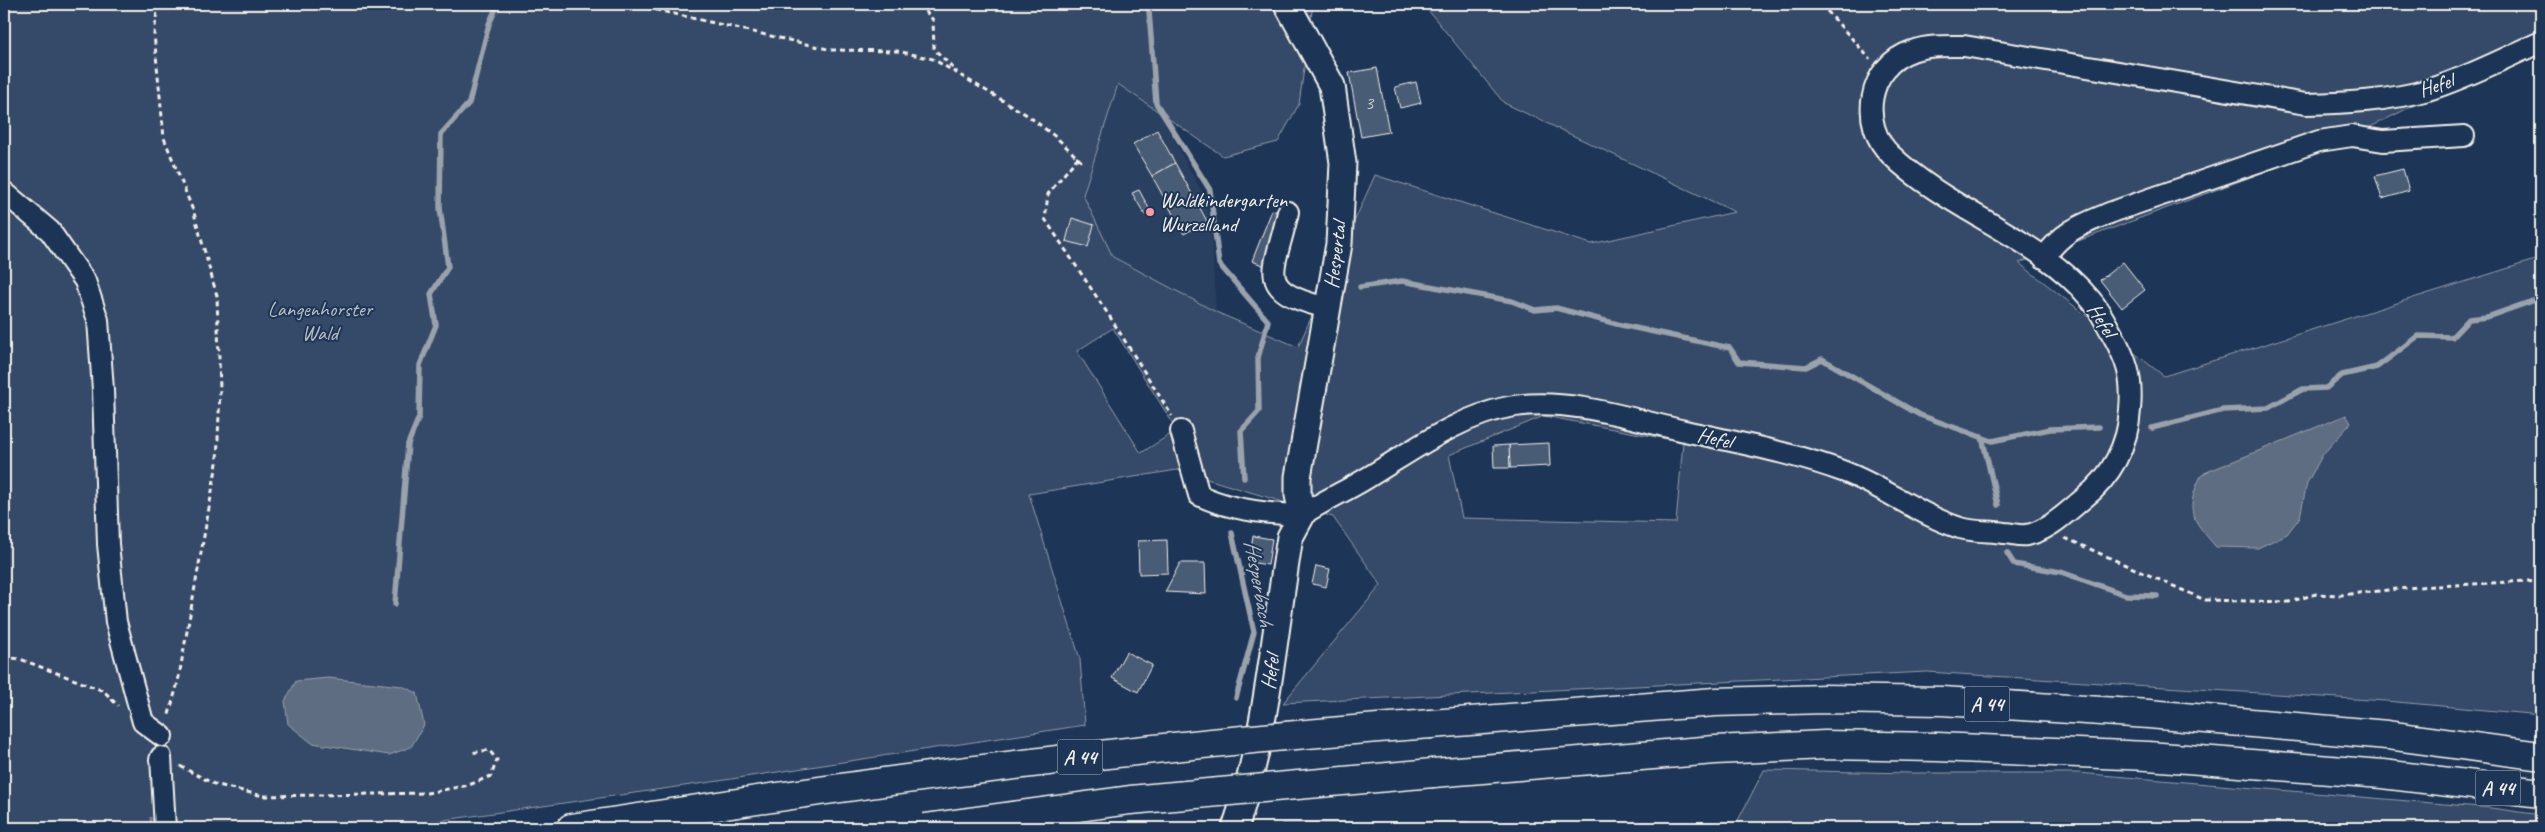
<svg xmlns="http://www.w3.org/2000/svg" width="2545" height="832" font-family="Caveat,sans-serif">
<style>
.built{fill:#2a4060}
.green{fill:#354a67;stroke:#949ea8;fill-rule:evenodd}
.water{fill:#5e6d82;stroke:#9aa2ab}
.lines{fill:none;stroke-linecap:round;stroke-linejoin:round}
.stream{stroke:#9aa2ab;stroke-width:5.5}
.building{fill:#485b74;stroke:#f4f1e8}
.minor-casing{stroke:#f4f1e8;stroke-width:24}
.major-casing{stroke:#f4f1e8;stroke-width:29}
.highway-casing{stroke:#f4f1e8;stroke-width:31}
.path{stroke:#f4f1e8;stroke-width:3;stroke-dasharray:5 4;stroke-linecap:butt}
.minor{stroke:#1d3557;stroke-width:20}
.major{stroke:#1d3557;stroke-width:25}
.highway{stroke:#1d3557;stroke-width:28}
.highway-bridge-casing{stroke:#f4f1e8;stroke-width:31;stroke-linecap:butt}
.highway-bridge{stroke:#1d3557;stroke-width:28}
.poi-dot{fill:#ff9aa2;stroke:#1d3557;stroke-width:2}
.labels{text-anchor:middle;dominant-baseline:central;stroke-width:4;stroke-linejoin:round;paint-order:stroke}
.number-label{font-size:19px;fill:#c9cccb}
.shield{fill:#1d3557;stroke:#b4b9bc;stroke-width:1}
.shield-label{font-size:20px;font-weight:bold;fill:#f4f1e8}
.street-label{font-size:21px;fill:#f4f1e8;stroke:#1d3557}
.poi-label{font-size:21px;fill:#f4f1e8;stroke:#1d3557;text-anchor:start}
.park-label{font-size:21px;fill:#bbbfc1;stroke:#1d3557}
.water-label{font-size:22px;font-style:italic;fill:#c0c3c4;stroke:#1d3557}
</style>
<rect width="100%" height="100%" fill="#1d3557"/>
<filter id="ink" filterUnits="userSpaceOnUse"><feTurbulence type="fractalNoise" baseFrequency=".02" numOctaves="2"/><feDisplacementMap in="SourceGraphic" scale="10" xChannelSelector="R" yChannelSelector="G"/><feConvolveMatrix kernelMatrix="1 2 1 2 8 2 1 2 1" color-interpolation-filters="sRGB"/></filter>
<g filter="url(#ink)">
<polygon class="built" points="1118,84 1159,112 1205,198 1211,226 1216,312 1113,257 1083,195"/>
<g class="green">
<path d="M4 4H1313L1299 104 1278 142 1223 156 1118 84 1083 195 1113 257 1216 312 1298 347 1375 175 1591 244 1735 212 1504 103 1423 4H2541V42L2326 149 2019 263 2164 376 2541 258V715L2386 701 1927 672 1283 703 1381 585 1333 517 1177 470 1029 494 1080 659 1085 725 712 782 388 828H159L150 817 151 828H4ZM1113 328 1177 430 1141 453 1077 351ZM1544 416 1683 442 1676 523 1462 518 1449 455Z"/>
<polygon points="1764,770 1911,773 2078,773 2491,808 2541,815 2541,828 1734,828"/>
<polygon points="1469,822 1469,828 1273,828 1286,823"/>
</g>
<g class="water">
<path d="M2346 415 2351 423 2323 454 2307 483 2300 517 2287 534 2258 548 2216 547C2191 518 2184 510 2202 474Z"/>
<polygon points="328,678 402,686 417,693 424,725 411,747 389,755 312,743 288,724 285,701 296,681"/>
</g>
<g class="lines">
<g class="stream">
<polyline points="1146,4 1149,11 1156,103 1210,190 1219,264 1268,321 1258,358 1259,411 1241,431 1244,478"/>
<polyline points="1360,287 1402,281 1512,301 1535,310 1556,308 1621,325 1730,348 1739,362 1806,367 1822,359 1920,415 1992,441 2050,429 2099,427"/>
<polyline points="2152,428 2223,410 2268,408 2303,389 2326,388 2342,375 2377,367 2418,336 2452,337 2469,319 2487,317 2541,298"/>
<polyline points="1982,437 1998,505"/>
<polyline points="1232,533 1254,632 1236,698"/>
<polyline points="2007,553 2014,564 2061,572 2126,595 2157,596"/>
<polyline points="395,604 408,444 419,417 420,365 436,325 431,294 448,267 440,208 441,134 469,103 489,24 498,4"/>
</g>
</g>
<g class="building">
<polygon points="1377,68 1389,132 1361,137 1349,73"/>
<polygon points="1416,82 1421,103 1400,108 1395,87"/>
<polygon points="1157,130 1175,163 1152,176 1133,144"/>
<polygon points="1175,163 1207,221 1184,234 1152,176"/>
<polygon points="2403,169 2409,191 2382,199 2375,176"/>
<polygon points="1139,190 1151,212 1145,215 1132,193"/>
<polygon points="1272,210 1285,215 1265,266 1252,261"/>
<polygon points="1072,218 1094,225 1088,247 1066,241"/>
<polygon points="2123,262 2145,290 2122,308 2100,280"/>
<polygon points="1549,443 1550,466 1510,468 1509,445"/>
<polygon points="1509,445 1510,468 1494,468 1493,446"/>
<polygon points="1253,536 1272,539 1268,565 1249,562"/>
<polygon points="1167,540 1168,573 1139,574 1138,541"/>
<polygon points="1180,563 1205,563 1206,594 1165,592"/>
<polygon points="1316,566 1330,569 1326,587 1312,584"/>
<polygon points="1126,652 1152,665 1138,692 1112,678"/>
</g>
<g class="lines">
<g class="minor-casing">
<g id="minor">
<polyline points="4,192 50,231 85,281 98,320 103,390 108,544 116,622 143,722 162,736"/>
<path d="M1288 212C1275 273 1252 290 1328 308"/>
<path d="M2044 258C2063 230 2083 224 2112 212L2319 141 2352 136 2383 141 2464 136"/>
<path d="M1181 431 1199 495C1229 510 1269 514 1302 515 1323 501 1346 491 1367 478 1412 451 1461 414 1515 406 1571 398 1631 419 1685 431 1738 443 1794 453 1845 472 1884 487 1919 515 1960 528 1975 532 1989 531 2004 533 2011 533 2019 536 2026 535 2047 532 2067 512 2083 499 2111 477 2128 446 2130 410 2133 377 2127 360 2111 332 2105 321 2099 309 2091 300 2038 236 1950 212 1891 155 1859 125 1867 66 1912 51 1928 45 1947 46 1964 46L2306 104C2347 103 2388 101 2428 90 2467 78 2504 58 2541 42"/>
<polyline points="160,760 161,757 165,828"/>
</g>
</g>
<g class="major-casing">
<path id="major" d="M1235 828C1267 735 1274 634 1290 537L1302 515 1298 495V477L1339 244 1343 163 1332 86 1287 4"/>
</g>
<g class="highway-casing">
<g id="highway">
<polyline points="1431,724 1715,702 1825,699 1942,701 2149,714 2387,735 2541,756"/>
<polyline points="1433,773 1715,750 1825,745 1937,747 2148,756 2382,774 2541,793"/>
<polyline points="571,828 731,804"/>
</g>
</g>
<g class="path">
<polyline points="158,4 154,34 164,138 194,213 217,296 220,389 217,463 178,682 168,718"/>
<polyline points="620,4 657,10 832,50 897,51 933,59 1027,115 1057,138 1084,164"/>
<polyline points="919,4 933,20 934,49 957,72"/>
<polyline points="1821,4 1870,59"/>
<polyline points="1078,157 1048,194 1045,219 1110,317 1172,416"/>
<polyline points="2065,538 2205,600 2289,602 2316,594 2341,595 2417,587 2528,581 2541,584"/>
<polyline points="4,657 20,659 104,691 118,706"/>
<polyline points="180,766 214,784 263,796 427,793 469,785 491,776 497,760 489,750 471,753"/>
</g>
<use href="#minor" class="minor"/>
<use href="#major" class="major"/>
<use href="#highway" class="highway"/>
<g class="highway-bridge-casing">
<g id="highway-bridge">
<path d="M731 804C963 769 1196 741 1431 724"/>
<polyline points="925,828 1130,800 1433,773"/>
</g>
</g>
<use href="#highway-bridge" class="highway-bridge"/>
</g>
</g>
<circle class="poi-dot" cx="1150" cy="212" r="5"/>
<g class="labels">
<g class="number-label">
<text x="1369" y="103">3</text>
</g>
<g class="shield">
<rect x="1964.5" y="686.5" width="45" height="35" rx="4"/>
<rect x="1057.5" y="739.5" width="45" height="35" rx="4"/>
<rect x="2475.5" y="770.5" width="45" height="35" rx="4"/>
</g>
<g class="shield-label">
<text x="1987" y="704">A 44</text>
<text x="1080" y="757">A 44</text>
<text x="2498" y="788">A 44</text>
</g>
<g class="street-label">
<text transform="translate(2436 85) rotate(-18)">Hefel</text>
<text transform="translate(1335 255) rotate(-83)">Hespertal</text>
<text transform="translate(2102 320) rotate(58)">Hefel</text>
<text transform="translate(1715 438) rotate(13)">Hefel</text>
<text transform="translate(1270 672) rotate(-82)">Hefel</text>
</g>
<g class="poi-label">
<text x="1160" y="200">Waldkindergarten<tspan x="1160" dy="24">Wurzelland</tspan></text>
</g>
<g class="park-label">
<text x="320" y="309">Langenhorster<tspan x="320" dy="24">Wald</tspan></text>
</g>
<g class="water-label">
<text transform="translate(1259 583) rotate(80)">Hesperbach</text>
</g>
</g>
<rect width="2545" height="832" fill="none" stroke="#1d3557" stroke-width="20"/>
<rect x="10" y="10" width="2525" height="812" fill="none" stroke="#f4f1e8" stroke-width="2" filter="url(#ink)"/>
</svg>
